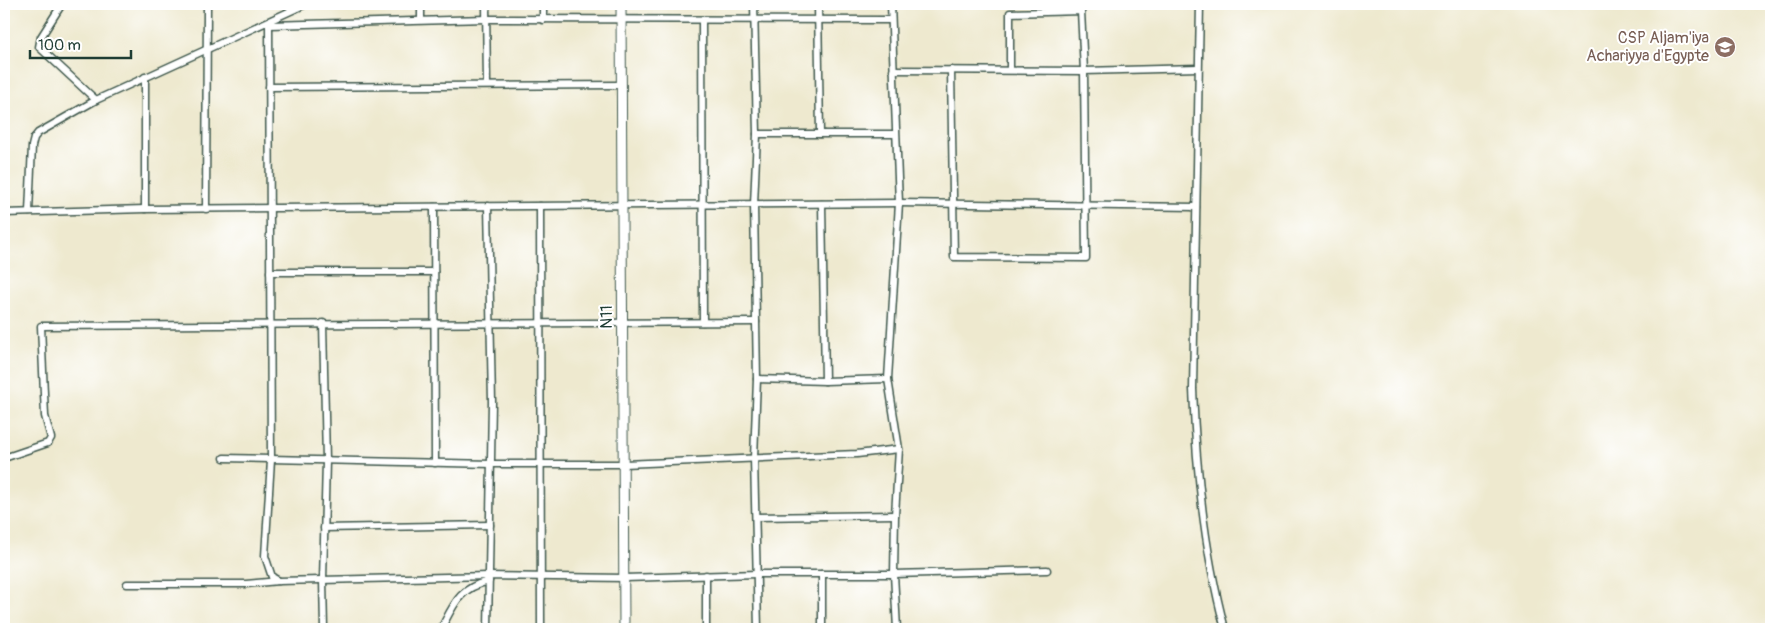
<svg xmlns="http://www.w3.org/2000/svg" width="1775" height="633" font-family="Pangolin,sans-serif">
<style>
.lines{fill:none;stroke-linecap:round;stroke-linejoin:round}
.minor-casing{stroke:#3e574b;stroke-width:9}
.major-casing{stroke:#3e574b;stroke-width:11}
.minor{stroke:#fff;stroke-width:6}
.major{stroke:#fff;stroke-width:9}
.labels{text-anchor:middle;dominant-baseline:central;stroke-width:4;stroke-linejoin:round;paint-order:stroke}
.education-label{font-size:16px;fill:#785e54;stroke:#fff;text-anchor:end}
.street-label{font-size:16px;fill:#1f3d34;stroke:#fff}
</style>
<rect width="100%" height="100%" fill="#fff"/>
<filter id="ink" filterUnits="userSpaceOnUse"><feTurbulence type="fractalNoise" baseFrequency=".02" numOctaves="2"/><feDisplacementMap in="SourceGraphic" scale="10" xChannelSelector="R" yChannelSelector="G"/><feConvolveMatrix kernelMatrix="1 2 1 2 8 2 1 2 1" color-interpolation-filters="sRGB"/></filter>
<filter id="wash" filterUnits="userSpaceOnUse"><feTurbulence type="fractalNoise" baseFrequency=".0096" numOctaves="4" result="noise"/><feDisplacementMap in="SourceGraphic" scale="20" xChannelSelector="R" yChannelSelector="G"/><feGaussianBlur stdDeviation="1.12" result="paint"/><feColorMatrix in="noise" values="0 0 0 0 0 0 0 0 0 0 0 0 0 0 0 0 0 1.4 0 .05"/><feComposite in="paint" operator="in"/></filter>
<g filter="url(#wash)">
<rect width="100%" height="100%" fill="#eee9cf"/>
</g>
<g filter="url(#ink)">
<g class="lines">
<g class="minor-casing">
<g id="minor">
<polyline points="62,4 41,37 39,47 96,100"/>
<polyline points="421,4 421,20"/>
<polyline points="486,4 487,85"/>
<polyline points="543,4 543,20"/>
<polyline points="754,4 757,134 754,205 757,379 754,458 758,629"/>
<polyline points="818,4 820,134"/>
<polyline points="891,4 899,203 888,379 899,449 895,515 894,574 897,629"/>
<path d="M1200 4 1193 389C1196 470 1204 551 1225 629"/>
<polyline points="702,20 703,322"/>
<polyline points="269,22 271,460 265,556 272,577 279,581"/>
<polyline points="269,25 486,19 891,20"/>
<polyline points="893,70 1084,71 1198,68"/>
<polyline points="951,70 954,257 1086,258 1084,71 1081,11 1010,13 1010,70"/>
<polyline points="269,87 621,85"/>
<polyline points="757,134 895,134"/>
<polyline points="822,204 825,381"/>
<polyline points="540,206 541,629"/>
<polyline points="434,207 435,463"/>
<polyline points="145,209 145,77"/>
<polyline points="206,209 207,4"/>
<polyline points="29,212 32,146 34,138 38,133 96,100 306,4"/>
<polyline points="4,213 145,209 899,203 1196,207"/>
<polyline points="270,272 434,272"/>
<polyline points="323,323 326,461 323,580 324,629"/>
<polyline points="757,379 825,381 888,379"/>
<polyline points="4,458 48,443 51,438 45,416 41,326 756,322"/>
<polyline points="224,458 492,464 624,464 857,454 899,449"/>
<polyline points="756,517 895,515"/>
<polyline points="324,528 490,525"/>
<polyline points="822,574 822,629"/>
<polyline points="706,575 706,629"/>
<polyline points="127,584 246,584 279,581 489,576 625,578 757,574 894,574 1047,570"/>
<path d="M441 629C454 604 459 588 489 581"/>
<polyline points="488,629 492,402 488,206"/>
</g>
</g>
<g class="major-casing">
<polyline id="major" points="621,4 624,629"/>
</g>
<use href="#minor" class="minor"/>
<use href="#major" class="major"/>
</g>
</g>
<defs>
<g id="school-disc" transform="scale(1.125)"><circle r="9.5" fill="#8d6e63" stroke="#fff"/><path d="M0-5L7-2L0 1L-7-2ZM-4 1L0 2.5L4 1V4Q0 6-4 4Z" fill="#fff"/></g>
</defs>
<g fill-rule="evenodd">
<use href="#school-disc" x="1725" y="47"/>
</g>
<g class="labels">
<g class="education-label">
<text x="1709" y="38">CSP Aljam'iya<tspan x="1709" dy="18">Achariyya d'Egypte</tspan></text>
</g>
<g class="street-label">
<text transform="translate(607 317) rotate(-90)">N11</text>
</g>
</g>
<rect width="1775" height="633" fill="none" stroke="#fff" stroke-width="20"/>
<path d="M30 50v8h101v-8" fill="none" stroke="#1f3d34" stroke-width="2.5"/>
<text x="38" y="50" font-size="15" fill="#1f3d34" stroke="#ffffff" stroke-width="4" paint-order="stroke">100 m</text>
</svg>
